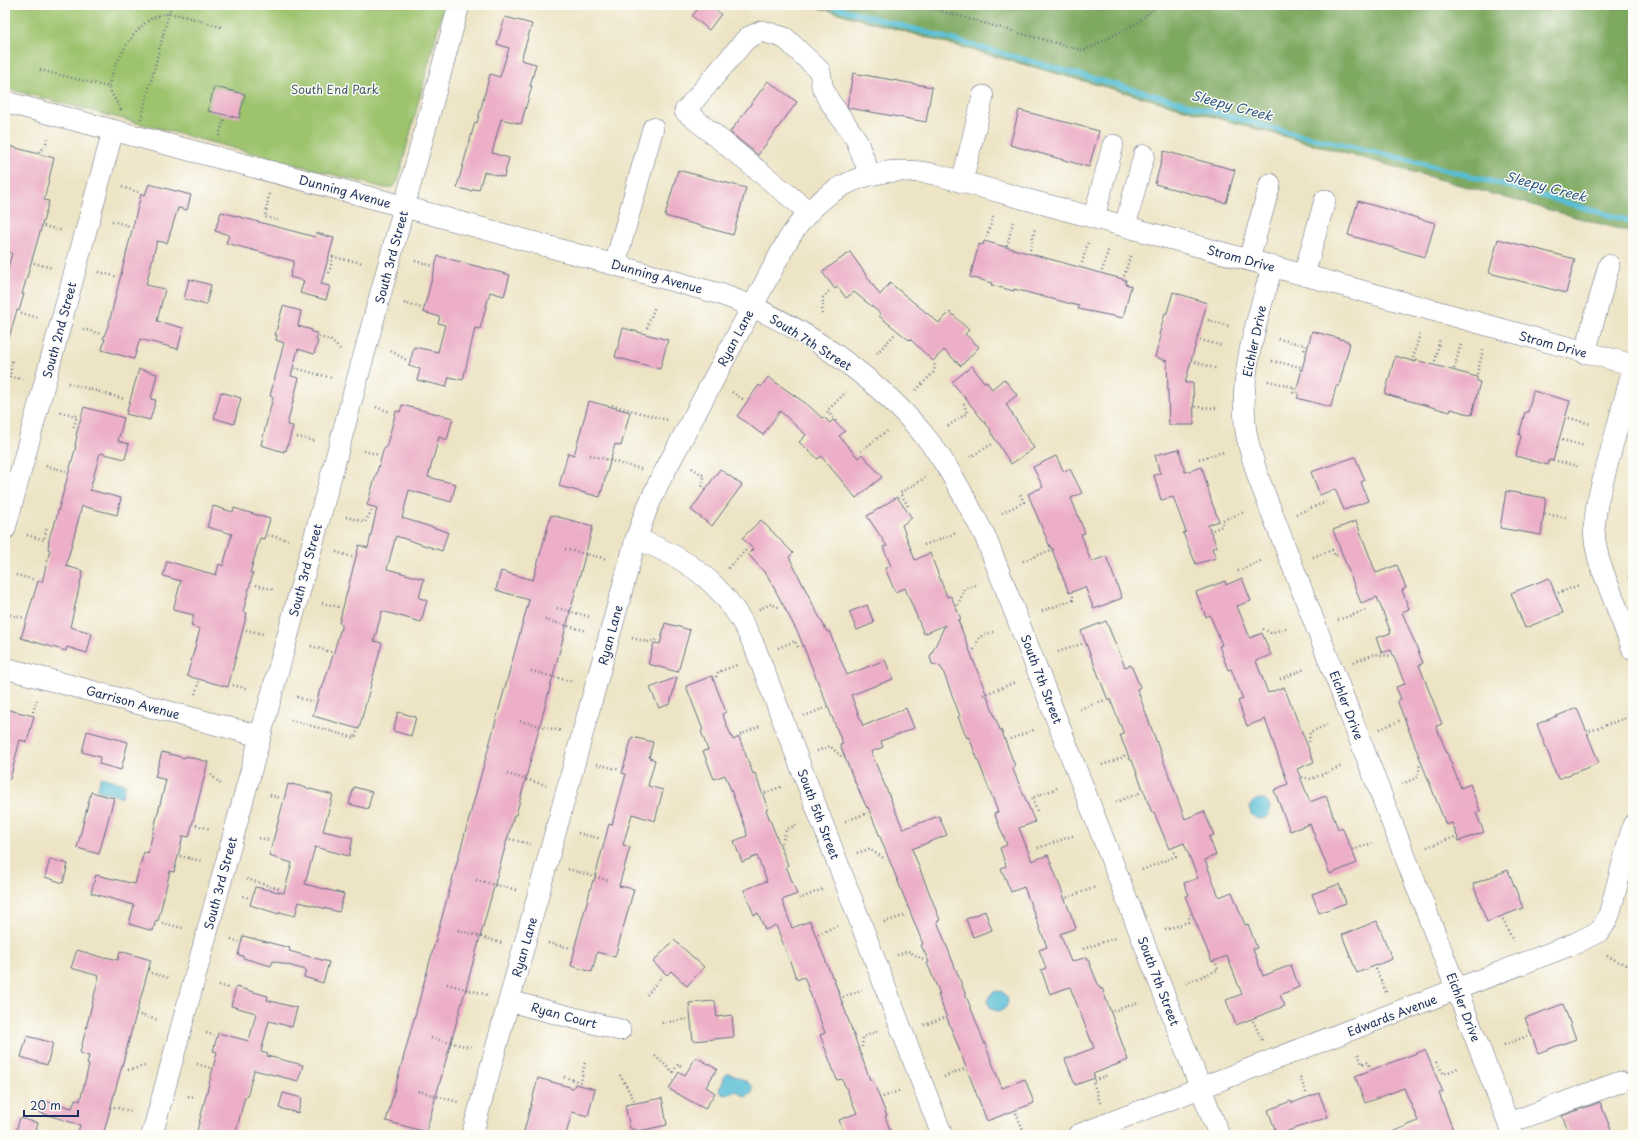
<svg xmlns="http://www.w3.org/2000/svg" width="1638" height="1140" font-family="'Playpen Sans',sans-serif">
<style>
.green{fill:#9dc36d;stroke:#5c7966}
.forest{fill:#7ea960;stroke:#4c6c5f}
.water{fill:#57bed5;stroke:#39769a}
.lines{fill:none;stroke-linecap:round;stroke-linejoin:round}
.stream{stroke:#57bed5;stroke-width:5.5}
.building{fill:#ecafc7}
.minor-casing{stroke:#646e82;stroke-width:22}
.path{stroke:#646e82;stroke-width:2.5;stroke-dasharray:1 3;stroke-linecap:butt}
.minor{stroke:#fff;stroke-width:21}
.labels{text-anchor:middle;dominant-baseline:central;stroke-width:3;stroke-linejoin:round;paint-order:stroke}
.park-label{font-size:12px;fill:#425b62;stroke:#fdfcf7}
.street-label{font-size:12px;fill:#1b2f5e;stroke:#fdfcf7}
.water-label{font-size:13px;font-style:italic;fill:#2d5a82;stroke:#fdfcf7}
</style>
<rect width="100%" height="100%" fill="#fdfcf7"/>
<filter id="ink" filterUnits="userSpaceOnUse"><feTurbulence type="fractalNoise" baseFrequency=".025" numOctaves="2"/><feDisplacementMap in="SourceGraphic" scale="8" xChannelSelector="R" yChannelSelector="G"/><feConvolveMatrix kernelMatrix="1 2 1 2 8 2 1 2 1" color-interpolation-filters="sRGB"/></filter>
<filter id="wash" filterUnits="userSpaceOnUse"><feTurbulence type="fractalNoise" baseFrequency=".012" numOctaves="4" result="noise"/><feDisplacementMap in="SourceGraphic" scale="16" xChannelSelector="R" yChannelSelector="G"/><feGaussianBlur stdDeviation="0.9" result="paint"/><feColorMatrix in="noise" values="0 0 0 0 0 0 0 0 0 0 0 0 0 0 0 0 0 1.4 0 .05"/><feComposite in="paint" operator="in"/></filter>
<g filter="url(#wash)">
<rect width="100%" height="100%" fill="#ede4c5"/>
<path class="green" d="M5 5H444L398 180C395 186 392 188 385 188L5 88Z"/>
<polygon class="forest" points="809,5 1633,5 1633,233"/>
<g class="water">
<polygon points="101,777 126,784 122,797 97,790"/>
<circle cx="1260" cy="809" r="10"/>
<circle cx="998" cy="1001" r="10"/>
<path d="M727 1073C731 1073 751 1083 753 1087L752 1093 746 1097 736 1091 727 1095 722 1094 719 1089 723 1082 724 1076Z"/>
</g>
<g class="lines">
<polyline class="stream" points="827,5 1287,132 1405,159 1512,187 1633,222"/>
</g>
<g id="blocks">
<g class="building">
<polygon points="701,5 709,5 721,14 709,30 692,16"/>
<polygon points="505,17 532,24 521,60 536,64 530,86 532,86 521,124 501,119 492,153 509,158 504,177 484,172 479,190 473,189 472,191 457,188 458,183 475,122 477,123 490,74 500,77 509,48 497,44"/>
<polygon points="853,73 932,87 926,122 849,108 847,106"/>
<polygon points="768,81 797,102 758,155 730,132"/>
<polygon points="214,87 245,94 239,118 208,111"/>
<polygon points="1019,110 1099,131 1089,167 1010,145"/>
<polygon points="5,145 54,158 44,200 49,201 45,215 22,294 24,294 19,311 17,310 9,338 5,337 5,279 12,253 5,251"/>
<polygon points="1164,151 1235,170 1226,203 1155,184"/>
<polygon points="678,170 746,188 733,235 665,216"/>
<polygon points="149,184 191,195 187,210 178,208 167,243 157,241 146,285 165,289 157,321 183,328 178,349 140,339 134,359 102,350 105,339 103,339 109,323 141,194 145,195"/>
<polygon points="1358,201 1435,223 1425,257 1348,235"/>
<polygon points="221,212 315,237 316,233 334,238 321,284 330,286 326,300 300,293 304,281 290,277 294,261 226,243 229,235 215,231"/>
<polygon points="1498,239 1575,259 1566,293 1489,273"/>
<polygon points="984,241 1126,280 1125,284 1131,286 1123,318 1078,309 1079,306 1014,289 1014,291 991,285 992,283 970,277 979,244 983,245"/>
<polygon points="850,252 880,295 890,283 939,323 950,312 969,330 965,334 979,347 961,366 944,350 933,361 910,339 909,340 879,316 881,314 854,292 846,298 838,287 835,289 822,272"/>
<polygon points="438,256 510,275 504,296 490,292 480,329 475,328 463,380 449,377 446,387 417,380 420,369 409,366 414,347 438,352 445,325 438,323 440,317 423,312"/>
<polygon points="189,279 211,285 206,305 184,299"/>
<polygon points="1173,292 1207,303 1185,383 1193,383 1194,425 1169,425 1167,361 1155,357 1161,336 1159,335 1165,313 1167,313"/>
<polygon points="283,306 301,311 298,326 312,330 311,332 318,333 316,340 318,341 314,354 298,349 291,376 299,378 287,425 293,426 286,451 284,450 284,452 261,445 273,397 270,396 284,343 276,340 277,335 275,335"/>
<polygon points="623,328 668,340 660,369 615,357"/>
<polygon points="1312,331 1348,341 1348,343 1350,343 1339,386 1336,386 1331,407 1297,398 1299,393 1296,392"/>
<polygon points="1395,356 1416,362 1416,360 1477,377 1477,381 1480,382 1472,415 1451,409 1450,412 1385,394"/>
<polygon points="972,366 984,382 986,381 992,389 1004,379 1017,395 1006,404 1034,448 1011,464 990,431 991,430 952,382"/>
<polygon points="139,369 157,374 151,399 156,400 150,420 126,414"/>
<polygon points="768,377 808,405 822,418 824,417 830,423 833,420 845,431 839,436 858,458 862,454 882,477 856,498 821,456 818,459 799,442 806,435 780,411 763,435 737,416 759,385 761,387"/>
<polygon points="1533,391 1570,401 1553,461 1549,460 1548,465 1516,456 1521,436 1519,435 1525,412 1528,412"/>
<polygon points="221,392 241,398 234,424 214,418"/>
<polygon points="589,401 630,412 621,446 615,444 600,497 559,486 568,453 574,455"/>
<polygon points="402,405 453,418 447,440 439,437 428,477 456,484 451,502 409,490 402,518 448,532 442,551 396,536 387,569 424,579 419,598 427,600 421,622 382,611 374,641 382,643 359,729 313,716 320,689 322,689 333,655 342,624 339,623 359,545 368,548 377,508 367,505 384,448 386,448 396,411 400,412"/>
<polygon points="84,407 124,418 118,441 129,444 125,459 100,453 90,490 121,498 117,515 82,506 66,566 83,571 70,627 92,633 87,653 67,647 66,651 21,638 38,581 42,582 50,550 48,549 49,539 53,526 54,526 76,446 75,446 77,436 76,435"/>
<polygon points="1179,449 1185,472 1202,467 1212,503 1219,521 1208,525 1217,547 1212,548 1216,558 1196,564 1183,533 1186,532 1173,497 1161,500 1154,475 1160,474 1155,455"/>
<polygon points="1056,456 1064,472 1070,469 1082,493 1071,498 1085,533 1081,534 1091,562 1106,556 1122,598 1094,609 1085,587 1069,593 1051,547 1050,547 1028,494 1043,487 1033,467"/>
<polygon points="1355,457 1365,480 1361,482 1368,501 1344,510 1335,489 1320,495 1311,472"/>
<polygon points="720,469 742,485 712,526 691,510"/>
<polygon points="1506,491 1546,498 1541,535 1500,528"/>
<polygon points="897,497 912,518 902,525 915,560 930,553 947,597 951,596 961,619 958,620 1000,730 1001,730 1015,766 1012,767 1035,822 1019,828 1032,861 1048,855 1076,928 1060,934 1071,962 1087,957 1100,989 1102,988 1128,1060 1093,1074 1095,1078 1075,1085 1065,1059 1094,1048 1070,987 1050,994 1041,970 1046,968 1039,950 1047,947 1024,887 1011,892 1001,868 1006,866 1000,848 1007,845 994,813 998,812 969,737 967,738 958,717 960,716 943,671 940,666 932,664 930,657 945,625 924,634 905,588 895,592 885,568 891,566 883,547 887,546 867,516"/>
<polygon points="213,506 233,512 234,508 270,519 264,539 260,538 250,573 253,573 243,612 247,613 228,687 187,676 200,629 191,626 194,615 173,610 181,581 163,576 167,561 216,575 219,564 223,566 232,534 207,527"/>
<polygon points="551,515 593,526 516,815 514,815 426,1132 386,1121 529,600 496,590 501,571 533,580"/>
<polygon points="761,520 793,553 789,557 827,632 829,631 847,675 885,660 893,679 851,695 863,726 906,708 914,728 881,741 883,747 871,752 903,829 939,816 947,835 912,849 940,920 937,921 1002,1088 1025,1079 1034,1103 987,1121 938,995 940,994 927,963 929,962 921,945 923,944 868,807 867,808 854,780 840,745 843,744 798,633 767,575 748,554 753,549 742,538"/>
<polygon points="1356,521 1376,573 1397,565 1406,588 1402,590 1409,609 1402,612 1423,663 1419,665 1442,724 1436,726 1461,788 1470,784 1480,811 1476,813 1484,832 1459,841 1452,823 1446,825 1397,700 1401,699 1396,687 1405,684 1391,650 1382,653 1376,638 1391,633 1377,597 1361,603 1333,530"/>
<polygon points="1242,578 1251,601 1237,606 1250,638 1262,633 1271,655 1256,661 1268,693 1284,687 1314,762 1297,769 1310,802 1326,796 1338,829 1342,827 1357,863 1330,874 1310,824 1290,831 1274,790 1288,784 1265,719 1247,726 1238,701 1243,699 1231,669 1228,670 1219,646 1222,645 1210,615 1206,617 1196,592 1225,581 1226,585"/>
<polygon points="1549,578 1563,613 1525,628 1511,593"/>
<polygon points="867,605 874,623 857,630 849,612"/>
<polygon points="1106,621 1125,667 1131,665 1140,687 1137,689 1185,819 1204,811 1214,835 1209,837 1216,855 1205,860 1219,897 1232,892 1245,925 1248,924 1257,948 1253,949 1263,976 1291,965 1299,987 1280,995 1285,1006 1236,1025 1226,1000 1242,994 1227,956 1212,962 1185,896 1189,895 1184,883 1198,878 1184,843 1169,849 1154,812 1152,813 1132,760 1130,760 1120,735 1124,734 1110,699 1108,700 1081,631"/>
<polygon points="665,623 690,630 678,672 648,664 654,643 660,644"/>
<polygon points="712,676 726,712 722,714 733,740 739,737 753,774 755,773 768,809 766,810 788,865 786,866 797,894 782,900 792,928 810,921 832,977 833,977 870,1080 872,1079 887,1116 885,1116 892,1135 845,1135 839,1120 857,1113 842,1079 837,1080 820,1035 825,1033 804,977 797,980 776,925 765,930 758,913 754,915 744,890 767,881 757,856 742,862 734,841 747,836 746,829 725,775 714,779 703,751 708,750 701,731 703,730 686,686"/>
<polygon points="677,677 670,704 659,708 650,688"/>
<polygon points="1577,708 1599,763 1558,779 1537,724"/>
<polygon points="5,709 34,716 27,742 20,740 10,779 5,778"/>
<polygon points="398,712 416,717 411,736 393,731"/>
<polygon points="87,731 128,742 121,770 99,764 100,757 82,752"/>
<polygon points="632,737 653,742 649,758 655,760 648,786 663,790 655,821 632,814 623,845 630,847 619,886 634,889 615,957 597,952 592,972 571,966 575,949 574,949 593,880 594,881 609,824 612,825 626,774 622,773"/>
<polygon points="162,752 185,758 186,756 208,762 189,837 183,836 174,872 170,871 158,921 156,920 153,931 129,924 134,905 91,893 96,875 135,884 144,852 148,853 166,780 155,777"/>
<polygon points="288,784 292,785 292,784 333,795 323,831 353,838 349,856 315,847 305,884 344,894 339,912 299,902 295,916 280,912 279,914 250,905 255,887 284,893 292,863 269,856"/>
<polygon points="354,787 372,792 368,809 349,804"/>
<polygon points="91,792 114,798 99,854 77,848"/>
<polygon points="50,859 68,864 63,883 45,877"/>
<polygon points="1508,870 1523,908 1487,922 1473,884"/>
<polygon points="1339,884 1346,903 1319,913 1312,894"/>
<polygon points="985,911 992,930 973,937 966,919"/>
<polygon points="1377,921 1392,959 1357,973 1342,935"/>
<polygon points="243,936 290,948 289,951 329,962 323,983 304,977 306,970 273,961 271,966 243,958 243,956 238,955"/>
<polygon points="674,940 704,967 687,986 671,971 667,975 653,962"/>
<polygon points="77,950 105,958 106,957 118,960 120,951 151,960 103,1135 77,1135 80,1125 38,1112 41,1100 72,1108 75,1099 80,1101 89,1065 87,1064 89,1056 80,1053 99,976 71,968"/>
<polygon points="236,987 268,996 267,1000 297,1008 292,1027 269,1021 261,1052 268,1054 267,1056 303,1065 298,1081 254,1070 247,1097 245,1097 235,1135 196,1135 217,1052 213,1051 218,1033 249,1041 256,1013 231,1006"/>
<polygon points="715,1001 717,1017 732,1015 734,1037 693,1041 689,1003"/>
<polygon points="1563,1004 1576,1039 1538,1053 1525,1018"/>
<polygon points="27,1036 53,1043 47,1065 21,1057"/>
<polygon points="1425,1050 1443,1092 1439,1093 1455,1135 1385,1135 1418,1121 1404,1088 1365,1103 1355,1076"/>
<polygon points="696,1057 717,1069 706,1087 715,1093 705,1109 669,1089 679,1072 685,1075"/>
<polygon points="538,1078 573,1088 575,1084 595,1089 588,1116 572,1112 566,1135 523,1135"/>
<polygon points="283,1093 302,1098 298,1113 279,1108"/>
<polygon points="1319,1093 1328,1117 1277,1135 1268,1110 1291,1101 1292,1103"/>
<polygon points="662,1098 667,1125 639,1131 630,1128 625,1105"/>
<polygon points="1600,1102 1613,1135 1570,1135 1562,1116"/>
<polygon points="20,1118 38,1123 35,1135 15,1135"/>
</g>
</g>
</g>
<g filter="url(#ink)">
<use href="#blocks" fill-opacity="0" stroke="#646e82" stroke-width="1"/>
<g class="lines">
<g class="minor-casing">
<g id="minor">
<path d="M5 102 380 200 720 294C795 320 878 377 928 440 951 469 967 503 985 536L1219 1135"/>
<polyline points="962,182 983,96"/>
<polyline points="809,212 685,111 747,38 762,31 785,38 820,71 822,86 828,99 856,139 870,175"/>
<polyline points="1094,217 1113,145"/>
<polyline points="1125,226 1144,155"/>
<polyline points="1249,260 1270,184"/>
<polyline points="615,264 653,128"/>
<path d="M1272 267C1258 318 1240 369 1245 423 1246 441 1253 459 1258 477L1513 1135"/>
<polyline points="1304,275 1325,200"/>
<polyline points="1585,353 1609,265"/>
<polyline points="1633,368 1597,503 1594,529 1595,541 1599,561 1633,650"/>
<polyline points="5,529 113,131"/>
<path d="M636 539C695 560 732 592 756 650L942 1135"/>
<polyline points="5,668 260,736"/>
<polyline points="509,1001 620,1030"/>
<polyline points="1509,1123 1620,1082"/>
<polyline points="152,1135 459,5"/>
<path d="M472 1135 636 539 646 511 659 482 785 245C818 188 868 162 934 174L1633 365"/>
<polyline points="1078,1135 1576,943 1600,931 1604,925 1609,915 1633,825"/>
</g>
</g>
<g class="path">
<polyline points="919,5 1084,51 1137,23 1158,5"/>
<polyline points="40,70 108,87"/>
<path d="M121 110 108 87C115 62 137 15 167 14 180 13 206 23 221 27"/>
<polyline points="141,119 171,5"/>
<polyline points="219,136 224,119"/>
<polyline points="39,152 45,147 48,135"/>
<polyline points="122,187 138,192"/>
<polyline points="269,194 265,217 278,220"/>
<polyline points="112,221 129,226"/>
<polyline points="44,226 63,231"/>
<polyline points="987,237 993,217"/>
<polyline points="1007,246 1013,222"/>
<polyline points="1030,250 1035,228"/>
<polyline points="415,261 433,266"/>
<polyline points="34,263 52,268"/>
<polyline points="1082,263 1088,242"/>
<polyline points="1102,271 1109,248"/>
<polyline points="99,272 118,277"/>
<polyline points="329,273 333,257 363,263"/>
<polyline points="1124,276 1131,254"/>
<polyline points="404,303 421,308"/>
<polyline points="21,313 39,318"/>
<polyline points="822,314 823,298 830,290"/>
<polyline points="1208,320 1229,326"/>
<polyline points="647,328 655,306"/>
<polyline points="83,329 101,334"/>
<polyline points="319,337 330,340 340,349"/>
<polyline points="1278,339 1305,345 1304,351"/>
<polyline points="1200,340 1223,346"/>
<polyline points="391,351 408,361"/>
<polyline points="877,353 896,333"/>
<polyline points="1413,358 1420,333"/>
<polyline points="12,361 10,377 22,379"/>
<polyline points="1272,361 1301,367 1300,372"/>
<polyline points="1435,361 1440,338"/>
<polyline points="1195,362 1218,369"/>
<polyline points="295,368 332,378"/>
<polyline points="1454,369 1461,344"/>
<polyline points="1477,374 1483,350"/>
<polyline points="1268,381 1294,387 1293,394"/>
<polyline points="68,383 124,399"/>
<polyline points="916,390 934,372 935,362"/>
<polyline points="732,392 744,400"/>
<polyline points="612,405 667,420"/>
<polyline points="376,407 390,412"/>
<polyline points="1195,407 1216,408"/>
<polyline points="60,412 77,416 73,430"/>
<polyline points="5,414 12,415"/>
<polyline points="1569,418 1591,424"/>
<polyline points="836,421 827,411 846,392"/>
<polyline points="948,426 967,413 963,401"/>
<polyline points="297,437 315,441"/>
<polyline points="1562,440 1585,446"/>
<polyline points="364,451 379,455"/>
<polyline points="861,451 887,431"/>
<polyline points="590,455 641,469"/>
<polyline points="970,457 994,443"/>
<polyline points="1199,459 1224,452"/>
<polyline points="1557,461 1580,467"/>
<polyline points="46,466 66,471"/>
<polyline points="692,468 704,476 702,489"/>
<polyline points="908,506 900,493 925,478"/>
<polyline points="1002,513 1024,502 1020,494"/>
<polyline points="1296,514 1326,502"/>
<polyline points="1545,514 1568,518"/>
<polyline points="346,517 365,522 372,510"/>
<polyline points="1213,530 1222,526 1223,520 1244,512"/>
<polyline points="27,535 44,540 47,526"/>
<polyline points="268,535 288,540"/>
<polyline points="924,545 956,533"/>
<polyline points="565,549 607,559"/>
<polyline points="336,552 352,557"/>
<polyline points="1313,557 1332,550 1335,556 1339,554"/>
<polyline points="1023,561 1054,549"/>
<polyline points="728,568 748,548"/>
<polyline points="1238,571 1263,560"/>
<polyline points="16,575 36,580"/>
<polyline points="1628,577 1633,575"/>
<polyline points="256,585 275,590"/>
<polyline points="1558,593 1579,585"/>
<polyline points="322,603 339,607"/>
<polyline points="958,605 964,589 978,584"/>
<polyline points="557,608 591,617"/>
<polyline points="759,609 771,604 781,608"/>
<polyline points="1042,611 1073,600 1073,595"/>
<polyline points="6,614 25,618"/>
<polyline points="545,620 587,631"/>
<polyline points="1338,620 1366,610"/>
<polyline points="1263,629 1271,633 1289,627"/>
<polyline points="246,630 263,634"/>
<polyline points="632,638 647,642 657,640"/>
<polyline points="311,646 331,652"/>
<polyline points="778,648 795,641 798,647"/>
<polyline points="974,650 979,637 996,631"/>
<polyline points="1058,652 1084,643"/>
<polyline points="1354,662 1375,654 1390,656"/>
<polyline points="531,671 574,682"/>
<polyline points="716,677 718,672 737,665"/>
<polyline points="1280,679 1305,669"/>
<polyline points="233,685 248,689"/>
<polyline points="195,694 199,682"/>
<polyline points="983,695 1016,682"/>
<polyline points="297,697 313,702"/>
<polyline points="1080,709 1105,700"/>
<polyline points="33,712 37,700"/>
<polyline points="804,716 825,708"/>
<polyline points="291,720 355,738 357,731"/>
<polyline points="520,721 561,731"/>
<polyline points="1380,729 1401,720"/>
<polyline points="1590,731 1631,716"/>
<polyline points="740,735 760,726"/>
<polyline points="1010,739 1034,730"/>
<polyline points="1309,742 1310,732 1327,725"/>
<polyline points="817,751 830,746 842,757"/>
<polyline points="597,764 620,770"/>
<polyline points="1102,765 1124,757 1125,753"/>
<polyline points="507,774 546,785"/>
<polyline points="211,775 222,785"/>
<polyline points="1302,777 1311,779 1342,766"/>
<polyline points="1402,784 1418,777 1420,764"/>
<polyline points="765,793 783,786"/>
<polyline points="270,795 280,798"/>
<polyline points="1116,802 1142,792"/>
<polyline points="1037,811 1032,798 1057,788"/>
<polyline points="845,821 868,813"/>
<polyline points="196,825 210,829"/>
<polyline points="578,833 601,839"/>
<polyline points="259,838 269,840"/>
<polyline points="510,839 530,844"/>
<polyline points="782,843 786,830 798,824"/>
<polyline points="1427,847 1455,837"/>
<polyline points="1038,848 1075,835"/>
<polyline points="1353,850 1372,843"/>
<polyline points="857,853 869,849 885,859"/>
<polyline points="180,856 201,861"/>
<polyline points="568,869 610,881"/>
<polyline points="1142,870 1176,856 1173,849"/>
<polyline points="247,879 280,889"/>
<polyline points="476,880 517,890"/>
<polyline points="243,896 249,898"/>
<polyline points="799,899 823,889"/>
<polyline points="1063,899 1096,887"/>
<polyline points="1503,919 1513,941"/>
<polyline points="884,922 907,915"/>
<polyline points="162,923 183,928"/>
<polyline points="458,930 502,943"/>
<polyline points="1165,930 1188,922 1190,914"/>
<polyline points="818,934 837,926"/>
<polyline points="231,939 239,942"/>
<polyline points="548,943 571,948"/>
<polyline points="1083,949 1115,938"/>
<polyline points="897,955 908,951 924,960"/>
<polyline points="1607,956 1633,968"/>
<polyline points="1376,969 1386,992"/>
<polyline points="151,973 169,978"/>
<polyline points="1186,983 1218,970 1216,963"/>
<polyline points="447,984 488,995"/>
<polyline points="219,985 228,988"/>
<polyline points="647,995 662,976"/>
<polyline points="843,997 862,990"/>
<polyline points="1113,1011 1140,1002"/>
<polyline points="140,1015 158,1020"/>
<polyline points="1253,1021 1262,1040"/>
<polyline points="662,1023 687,1019"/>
<polyline points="924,1025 944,1018"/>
<polyline points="206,1033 214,1035"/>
<polyline points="431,1038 473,1048"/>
<polyline points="1504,1045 1527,1036"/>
<polyline points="862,1047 863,1037 878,1031"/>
<polyline points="1358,1054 1362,1064 1368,1062 1370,1067"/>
<polyline points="655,1056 673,1072 678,1064 683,1067"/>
<polyline points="1436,1062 1444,1074 1458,1068"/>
<polyline points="197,1064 210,1068"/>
<polyline points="128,1070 145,1066"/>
<polyline points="620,1075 634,1100"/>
<polyline points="564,1077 581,1082 585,1062"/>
<polyline points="944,1077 964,1069"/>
<polyline points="1300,1077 1307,1095"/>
<polyline points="418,1091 458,1102"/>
<polyline points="188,1096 195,1097"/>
<polyline points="883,1097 901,1090"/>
<polyline points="1100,1103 1093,1081 1108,1075"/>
<polyline points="114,1107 133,1112"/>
<polyline points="1016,1113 1024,1132"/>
<polyline points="1478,1135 1483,1133"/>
<polyline points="1557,1135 1564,1132"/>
</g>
<use href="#minor" class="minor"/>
</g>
</g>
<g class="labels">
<g class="park-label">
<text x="335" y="89">South End Park</text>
</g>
<g class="street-label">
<text transform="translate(345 191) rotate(15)">Dunning Avenue</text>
<text transform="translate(391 257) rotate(-75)">South 3rd Street</text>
<text transform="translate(1241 258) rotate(15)">Strom Drive</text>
<text transform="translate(657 276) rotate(16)">Dunning Avenue</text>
<text transform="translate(59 330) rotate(-75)">South 2nd Street</text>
<text transform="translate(735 338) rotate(-62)">Ryan Lane</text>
<text transform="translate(1254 341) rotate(-78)">Eichler Drive</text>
<text transform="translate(811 342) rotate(32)">South 7th Street</text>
<text transform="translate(1553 344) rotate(15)">Strom Drive</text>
<text transform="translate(305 570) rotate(-75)">South 3rd Street</text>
<text transform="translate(610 635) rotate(-75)">Ryan Lane</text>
<text transform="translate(1042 679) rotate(69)">South 7th Street</text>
<text transform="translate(133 702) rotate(15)">Garrison Avenue</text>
<text transform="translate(1347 705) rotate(69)">Eichler Drive</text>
<text transform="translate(819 814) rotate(69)">South 5th Street</text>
<text transform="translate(220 883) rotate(-75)">South 3rd Street</text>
<text transform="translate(524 947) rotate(-74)">Ryan Lane</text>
<text transform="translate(1159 981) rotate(69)">South 7th Street</text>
<text transform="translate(1464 1007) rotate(69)">Eichler Drive</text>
<text transform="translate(564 1015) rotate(15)">Ryan Court</text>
<text transform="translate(1392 1015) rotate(-21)">Edwards Avenue</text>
</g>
<g class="water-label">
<text transform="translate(1232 105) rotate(15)">Sleepy Creek</text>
<text transform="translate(1546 186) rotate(15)">Sleepy Creek</text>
</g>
</g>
<rect width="1638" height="1140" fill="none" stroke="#fdfcf7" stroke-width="20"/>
<path d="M24 1110v6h54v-6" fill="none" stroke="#1b2f5e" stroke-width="2"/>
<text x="30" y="1110" font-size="12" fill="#1b2f5e" stroke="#fdfcf7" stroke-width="3" paint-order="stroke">20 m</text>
</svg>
